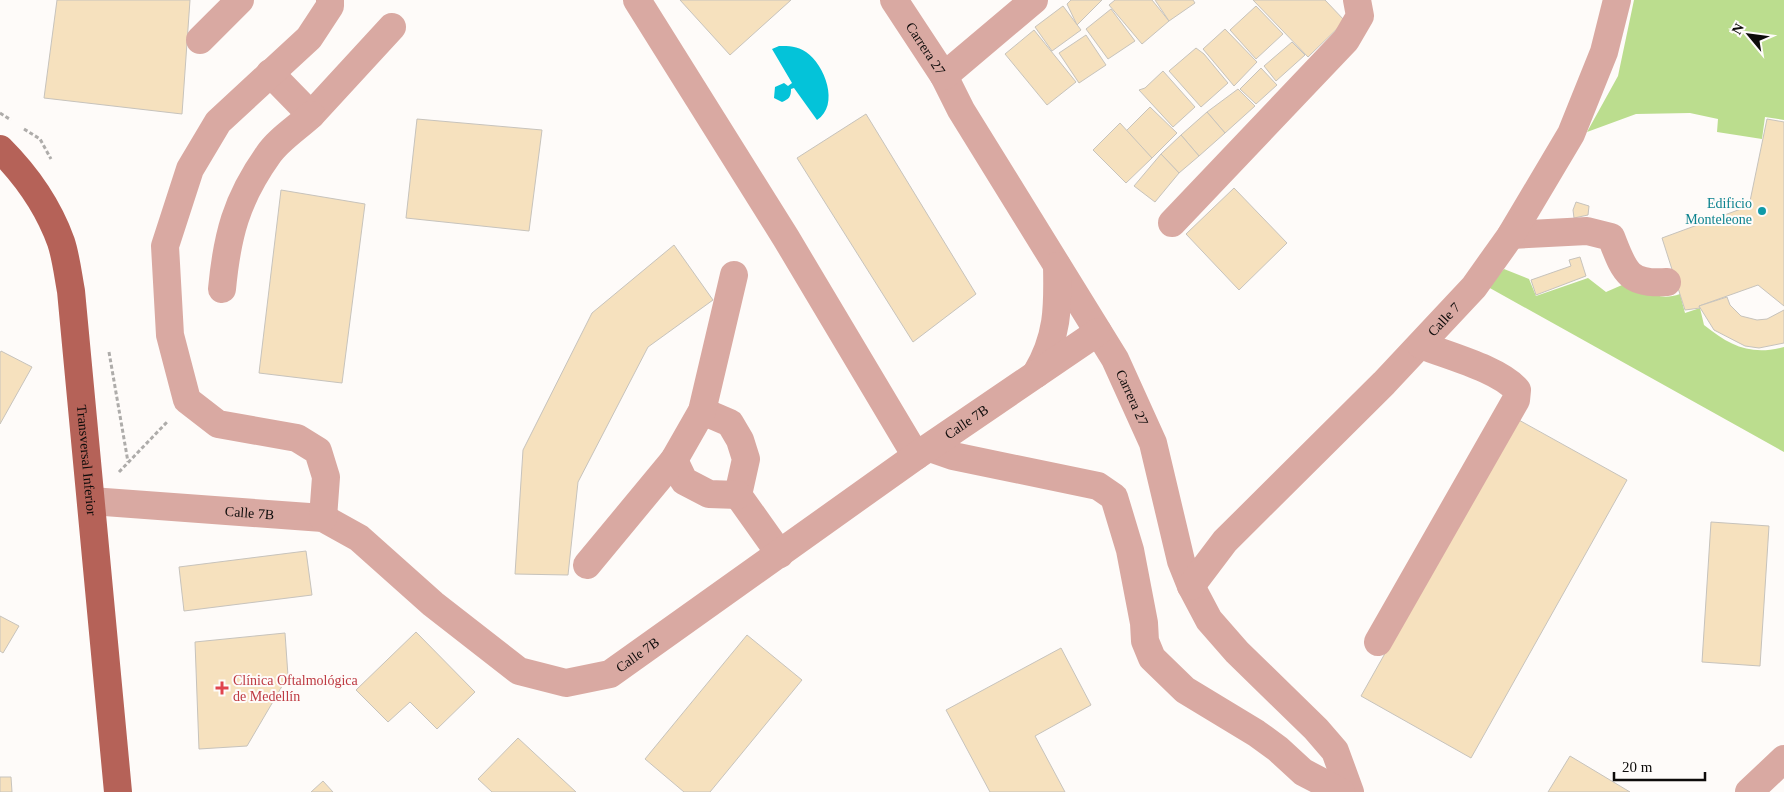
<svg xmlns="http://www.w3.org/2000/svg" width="1784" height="792" font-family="'Times New Roman',serif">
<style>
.green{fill:#bbdd8e}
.water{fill:#04c3d9}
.building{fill:#f6e1be;stroke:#c7c3bc}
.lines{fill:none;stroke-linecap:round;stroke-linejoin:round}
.path{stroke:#aeacaa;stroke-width:3;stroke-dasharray:4 2.5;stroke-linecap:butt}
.minor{stroke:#d9a9a2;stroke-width:28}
.major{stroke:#b56258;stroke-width:28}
.culture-dot{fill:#0f9aa8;stroke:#fefbf9;stroke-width:2}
.health-dot{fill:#e0444e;stroke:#fefbf9;stroke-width:2}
.labels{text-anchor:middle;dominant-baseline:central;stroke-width:4;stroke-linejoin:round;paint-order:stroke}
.street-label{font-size:14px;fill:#0d0b0a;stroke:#fefbf9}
.culture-label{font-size:14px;fill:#0d838f;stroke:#fefbf9;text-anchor:end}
.health-label{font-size:14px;fill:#be3a42;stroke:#fefbf9;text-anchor:start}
</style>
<rect width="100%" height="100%" fill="#fefbf9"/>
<g class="green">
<polygon points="1634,0 1784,0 1784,120 1765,117 1762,139 1717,132 1718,119 1690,113 1636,114 1587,132 1618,76"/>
<path d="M1504 269 1529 279 1536 296 1588 278 1606 292 1629 282C1647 293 1660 301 1680 294L1685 313 1700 308 1704 325C1730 346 1751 356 1784 347V452L1488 287Z"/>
</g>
<path class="water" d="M779 46C789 46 797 46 806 52 825 65 840 105 817 120L794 88 791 89C791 97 789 99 782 102L774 98 775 87 784 83 788 86 792 83 772 49Z"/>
<g class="building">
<polygon points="57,0 190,0 182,114 44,98"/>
<polygon points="680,0 791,0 730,55"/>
<polygon points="1071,0 1102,0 1077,25 1067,4"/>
<polygon points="1115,0 1152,0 1169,21 1142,44 1109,5"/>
<polygon points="1155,0 1193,0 1195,3 1169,21"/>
<polygon points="1253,0 1325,0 1345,21 1308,57"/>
<polygon points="1063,6 1081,30 1052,51 1035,27"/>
<polygon points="1256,6 1283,34 1256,59 1230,30"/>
<polygon points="1111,9 1135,41 1108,59 1086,29"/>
<polygon points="1225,29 1257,62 1234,86 1203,49"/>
<polygon points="1034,30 1076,82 1047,105 1005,54"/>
<polygon points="1086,35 1106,65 1079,83 1059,53"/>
<polygon points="1292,42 1305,55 1276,81 1264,66"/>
<polygon points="1196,48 1204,54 1228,83 1201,107 1169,71"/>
<polygon points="1261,68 1277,85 1256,104 1240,89"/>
<polygon points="1163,71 1195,107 1173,127 1139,90 1145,88"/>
<polygon points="1238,89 1255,106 1225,133 1207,112"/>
<polygon points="1150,107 1177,133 1152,158 1126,131"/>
<polygon points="1207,112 1225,133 1199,156 1181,135"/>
<polygon points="866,114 976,294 913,342 797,158"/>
<polygon points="417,119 542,130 529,231 406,218"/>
<polygon points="1767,119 1784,122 1784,306 1758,285 1699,306 1700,308 1685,310 1662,238 1749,206"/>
<polygon points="1120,123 1152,158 1126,183 1093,150"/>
<polygon points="1181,135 1199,156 1179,173 1161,154"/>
<polygon points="1161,154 1179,173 1155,202 1134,186"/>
<polygon points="1234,188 1287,243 1239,290 1186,234"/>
<polygon points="281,190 365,204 342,383 259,373"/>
<polygon points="1576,202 1589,206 1588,215 1574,218 1573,210"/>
<polygon points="674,245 713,300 648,347 578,482 568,575 515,574 523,450 592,313"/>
<polygon points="1580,257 1586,276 1536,295 1531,280 1571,266 1569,260"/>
<polygon points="1727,297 1730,305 1741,316 1757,320 1767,319 1784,310 1784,343 1759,348 1745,346 1714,330 1699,306"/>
<polygon points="1,351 32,367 0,424 0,353"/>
<polygon points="1517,419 1627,480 1471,758 1361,696"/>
<polygon points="1711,522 1769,526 1760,666 1702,662"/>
<polygon points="306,551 312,595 184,611 179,567"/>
<polygon points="0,616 19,626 3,653 0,651"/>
<polygon points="416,632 475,692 437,729 410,702 388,722 356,690"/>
<polygon points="285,633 288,676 247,746 199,749 195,642"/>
<polygon points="747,635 802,680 710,792 684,792 645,759"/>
<polygon points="1061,648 1091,705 1035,736 1065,792 990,792 946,710"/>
<polygon points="518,738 576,792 492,792 478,779"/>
<polygon points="1570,756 1630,792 1548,792"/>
<polygon points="0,777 11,777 12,792 0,792"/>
<polygon points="323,781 333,792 311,792"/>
</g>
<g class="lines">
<g class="path">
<polyline points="0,113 11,120"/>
<polyline points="24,129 40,139 51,159"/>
<polyline points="109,352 128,462"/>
<polyline points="119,472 168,421"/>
</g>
<g class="minor">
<polyline points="637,0 786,238 916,456"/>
<path id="s1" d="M894 0 944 76 961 110 1115 359 1153 443 1181 561 1191 586 1209 620 1237 652 1316 729 1335 751 1350 792"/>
<polyline points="200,40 240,0"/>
<polyline points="270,73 311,115 392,27"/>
<polyline points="944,76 1034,0"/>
<polyline points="1172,223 1346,40 1360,16 1357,0"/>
<path d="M1511 235 1587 231 1611 237C1624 270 1627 285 1667 282"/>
<path d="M222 289C227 236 236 200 268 155 278 140 297 128 311 115"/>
<path d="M1036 374C1058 337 1058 308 1057 266"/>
<polyline points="702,411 730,423 740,440 746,459 738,495 780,554"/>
<polyline points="930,448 953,456 1098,486 1114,497 1130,550 1144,623 1145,641 1152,658 1185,690 1256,733 1278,749 1303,772 1341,792"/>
<polyline points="674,460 684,481 709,494 738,495"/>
<path id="s2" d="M91 501 323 518 359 538 433 604 519 671 566 683 610 674 916 456 1098 332"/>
<polyline points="323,518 326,477 318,451 297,438 218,424 187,400 170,335 165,246 190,169 218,122 309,38 330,6 330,0"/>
<polyline points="587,565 674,460 702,411 734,275"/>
<path id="s3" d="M1191 586 1225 541 1384 383 1474 287 1511 235 1571 134 1604 52 1617 0"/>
<path d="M1378 642 1516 400 1517 390C1499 369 1448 356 1421 345"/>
<polyline points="1749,792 1784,759"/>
</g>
<path class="major" id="s4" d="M0 149C27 176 48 206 61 242 66 257 68 275 71 291L118 792"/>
</g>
<circle class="culture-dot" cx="1762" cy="211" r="5"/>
<path class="health-dot" d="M219.5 680.5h5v5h5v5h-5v5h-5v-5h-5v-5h5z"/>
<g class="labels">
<g class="street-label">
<text stroke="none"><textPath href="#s1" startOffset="58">Carrera 27</textPath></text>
<text stroke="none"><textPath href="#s3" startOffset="368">Calle 7</textPath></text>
<text stroke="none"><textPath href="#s1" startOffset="464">Carrera 27</textPath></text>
<text stroke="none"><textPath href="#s2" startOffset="1012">Calle 7B</textPath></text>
<text stroke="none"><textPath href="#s4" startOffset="332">Transversal Inferior</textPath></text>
<text stroke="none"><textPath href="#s2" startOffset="159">Calle 7B</textPath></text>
<text stroke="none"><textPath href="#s2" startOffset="609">Calle 7B</textPath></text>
</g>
<g class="culture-label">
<text x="1752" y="203">Edificio<tspan x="1752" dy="16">Monteleone</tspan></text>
</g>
<g class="health-label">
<text x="233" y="680">Clínica Oftalmológica<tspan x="233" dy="16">de Medellín</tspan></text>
</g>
</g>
<g transform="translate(1749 35) rotate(299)" stroke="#fefbf9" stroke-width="4" paint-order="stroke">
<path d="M0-4L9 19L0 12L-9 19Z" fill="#0d0b0a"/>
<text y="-8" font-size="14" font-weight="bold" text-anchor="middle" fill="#0d0b0a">N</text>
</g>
<path d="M1614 772v8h91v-8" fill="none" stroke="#0d0b0a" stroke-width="2.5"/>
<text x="1622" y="772" font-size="15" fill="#0d0b0a" stroke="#fefbf9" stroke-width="4" paint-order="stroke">20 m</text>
</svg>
